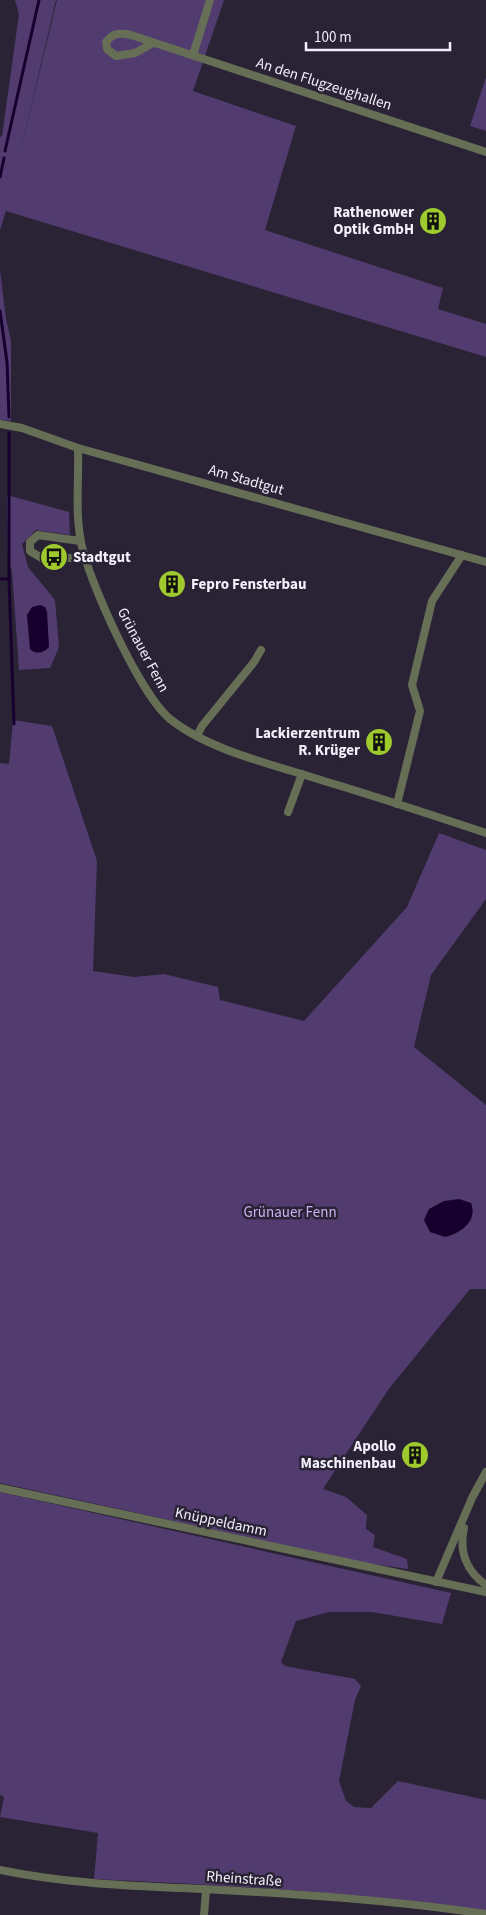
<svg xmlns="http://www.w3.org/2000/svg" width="486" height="1915" font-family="'Source Sans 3',sans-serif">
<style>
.green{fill:#513b6f}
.water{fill:#17002e}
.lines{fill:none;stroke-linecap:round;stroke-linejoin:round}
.stream{stroke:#17002e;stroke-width:3}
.minor{stroke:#666f56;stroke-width:8}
.labels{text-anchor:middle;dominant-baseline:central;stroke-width:5;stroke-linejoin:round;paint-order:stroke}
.street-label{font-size:15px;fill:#f3effb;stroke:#2a2335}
.poi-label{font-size:15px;font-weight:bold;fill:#f3effb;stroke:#2a2335;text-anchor:end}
.park-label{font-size:15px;fill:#cab0f3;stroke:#2a2335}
</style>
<rect width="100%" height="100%" fill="#2a2335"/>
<g class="green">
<polygon points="15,0 56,0 20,153 57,0 224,0 193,91 296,126 265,230 443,288 438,309 486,324 486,357 6,211 0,230 0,137 2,136 19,14"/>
<polygon points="486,77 486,131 470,126"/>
<polygon points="0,270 6,319 11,341 11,421 0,420"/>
<polygon points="7,495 69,512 70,535 36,530 22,544 28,567 55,600 59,647 50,668 19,670 12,571 8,560"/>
<polygon points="13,720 52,726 97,861 93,971 134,977 164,974 218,987 220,1000 304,1021 407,907 439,833 486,850 486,899 431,975 414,1047 486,1105 486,1289 470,1289 388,1390 323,1489 346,1497 367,1515 366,1529 375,1535 373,1547 407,1559 408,1569 366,1563 0,1483 0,763 9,764"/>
<path d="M0 1492 451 1593 442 1624 372 1612H329L296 1621 281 1662 285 1666 355 1679 361 1686 355 1700 339 1781 346 1801 354 1807 371 1808 398 1781 486 1800V1911C356 1892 225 1885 94 1879L98 1833 0 1817 4 1797 0 1795Z"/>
</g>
<g class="water">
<path d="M40 605 45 607 47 612 49 647C44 653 36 655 30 649L27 615 32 607Z"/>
<path d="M459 1199 471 1203C478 1221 461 1233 445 1237L430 1232 424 1220 429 1209 444 1201Z"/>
</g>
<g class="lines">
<g class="stream">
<polyline points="5,151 39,0"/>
<polyline points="0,177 4,158"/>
<polyline points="0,311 7,362 9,417"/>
<polyline points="9,433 9,579 14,724"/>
<polyline points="0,579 9,579"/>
</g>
<g class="minor">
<path d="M153 43 135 53 116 56 107 49 106 42C114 32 120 33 131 35L486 152"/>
<polyline points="193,55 210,0"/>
<polyline points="0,424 22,428 78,448 486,562"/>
<path d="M78 448C79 478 75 512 81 542 88 580 141 696 170 719 210 751 275 765 324 781 378 797 432 815 486 833"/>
<polyline points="80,541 38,535 30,542 30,551 45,560 54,557 85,559"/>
<polyline points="197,736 202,726 254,662 261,650"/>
<polyline points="397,804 420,711 412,685 432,601 462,555"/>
<polyline points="288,812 302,774"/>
<polyline points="0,1488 486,1592"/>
<path d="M464 1528C459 1551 466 1571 486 1585"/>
<polyline points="436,1582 472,1498 486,1472"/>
<path d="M0 1870C67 1884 135 1886 203 1889 297 1894 393 1900 486 1914"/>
<polyline points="204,1915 206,1890"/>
</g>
</g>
<defs>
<g id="building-disc" transform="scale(1.4375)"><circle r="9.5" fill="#9fca2d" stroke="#2a2335"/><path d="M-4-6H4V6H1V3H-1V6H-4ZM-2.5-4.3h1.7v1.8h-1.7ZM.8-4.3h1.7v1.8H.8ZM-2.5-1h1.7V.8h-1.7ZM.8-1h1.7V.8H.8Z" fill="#111"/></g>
<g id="bus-disc" transform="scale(1.4375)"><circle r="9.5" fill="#9fca2d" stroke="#2a2335"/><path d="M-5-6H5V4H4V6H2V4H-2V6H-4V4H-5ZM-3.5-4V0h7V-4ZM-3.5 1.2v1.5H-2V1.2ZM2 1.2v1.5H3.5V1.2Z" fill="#111"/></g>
</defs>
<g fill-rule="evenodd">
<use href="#building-disc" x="433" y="221"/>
<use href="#bus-disc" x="54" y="557"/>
<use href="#building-disc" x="172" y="584"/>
<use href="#building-disc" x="379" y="742"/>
<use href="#building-disc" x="415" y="1455"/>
</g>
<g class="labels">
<g class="street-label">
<text transform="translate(324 84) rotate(18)">An den Flugzeughallen</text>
<text transform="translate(246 480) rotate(16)">Am Stadtgut</text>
<text transform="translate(143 650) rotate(62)">Grünauer Fenn</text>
<text transform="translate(221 1522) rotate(12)">Knüppeldamm</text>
<text transform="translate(244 1879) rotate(4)">Rheinstraße</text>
</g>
<g class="poi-label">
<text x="414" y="212">Rathenower<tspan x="414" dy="17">Optik GmbH</tspan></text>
<text x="73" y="557" text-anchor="start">Stadtgut</text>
<text x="191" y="584" text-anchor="start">Fepro Fensterbau</text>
<text x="360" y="733">Lackierzentrum<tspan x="360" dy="17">R. Krüger</tspan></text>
<text x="396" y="1446">Apollo<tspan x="396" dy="17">Maschinenbau</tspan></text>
</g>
<g class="park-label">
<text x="290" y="1212">Grünauer Fenn</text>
</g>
</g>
<path d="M306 42v8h144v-8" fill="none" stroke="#f3effb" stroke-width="2.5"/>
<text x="314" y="42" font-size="15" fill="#f3effb" stroke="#2a2335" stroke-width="4" paint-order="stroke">100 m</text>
</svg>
